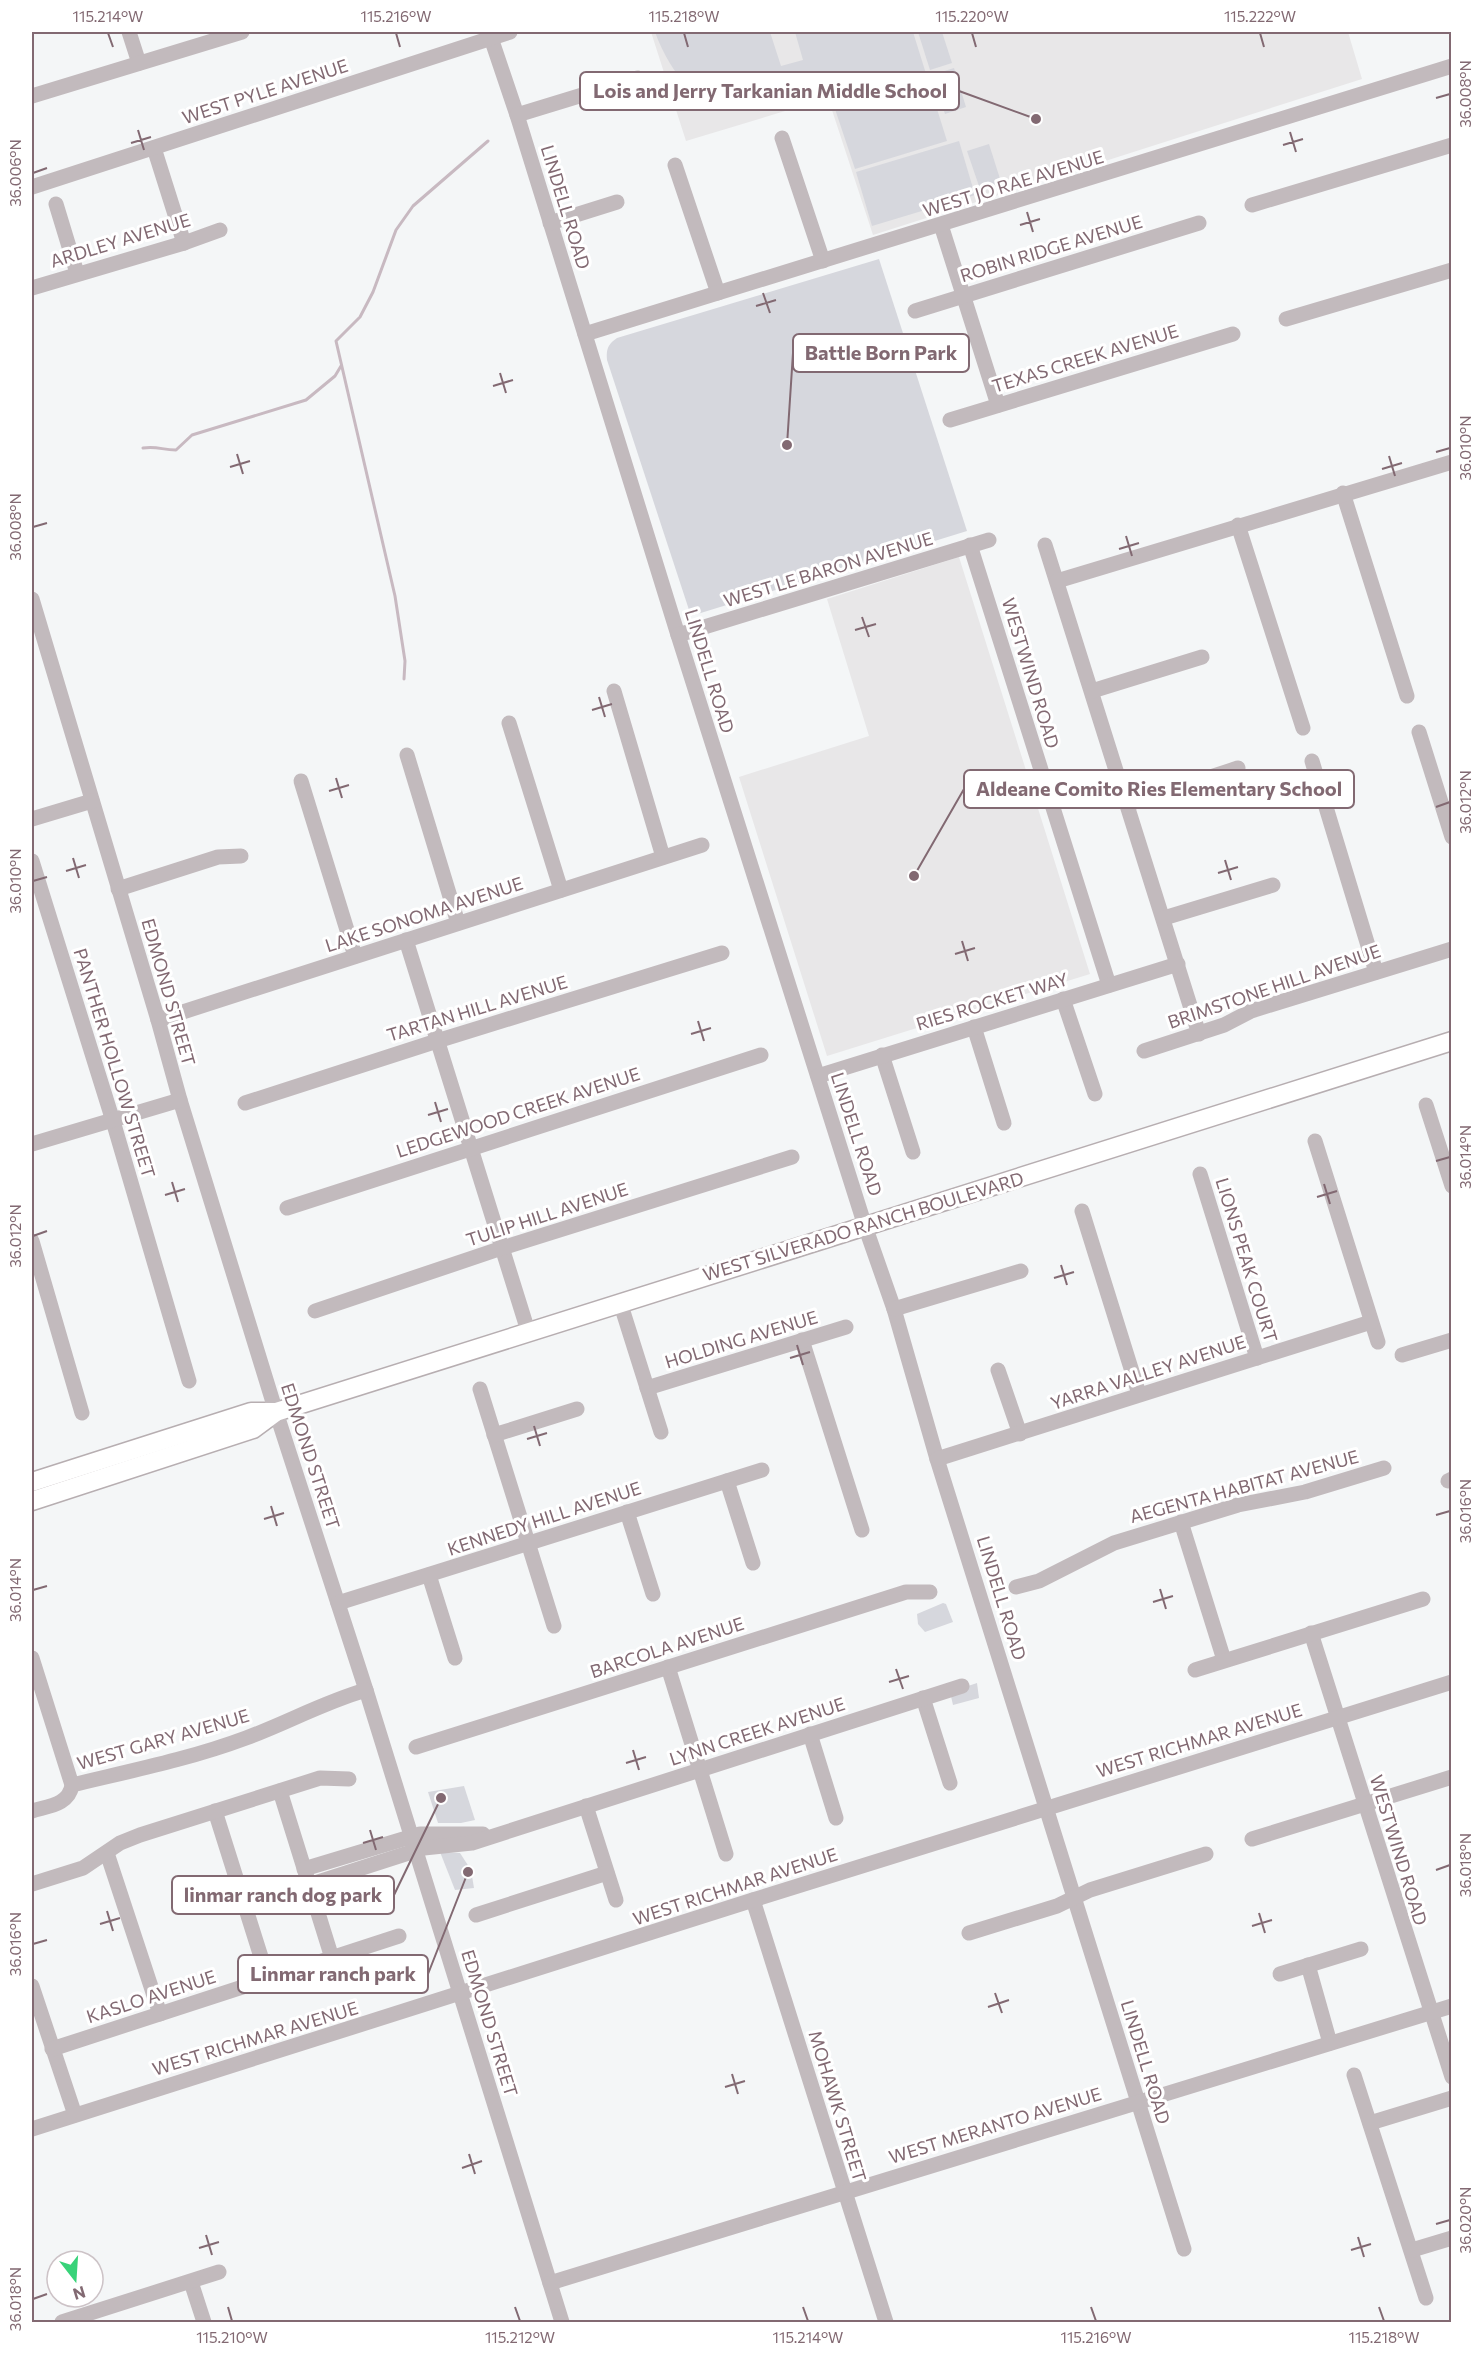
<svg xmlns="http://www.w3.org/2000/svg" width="1483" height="2354" font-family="Commissioner,sans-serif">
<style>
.built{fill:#e8e7e8}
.green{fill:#d6d7dd}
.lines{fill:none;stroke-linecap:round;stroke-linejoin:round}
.stream{stroke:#c8b9c1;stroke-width:3}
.major-casing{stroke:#b7aeb1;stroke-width:21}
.minor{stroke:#c2babd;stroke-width:15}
.major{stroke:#fff;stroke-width:18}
.ticks{fill:none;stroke:#826972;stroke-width:2}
.labels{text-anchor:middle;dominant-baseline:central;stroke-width:6;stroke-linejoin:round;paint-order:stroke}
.street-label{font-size:18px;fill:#826972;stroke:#fff}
.leader{fill:none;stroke:#826972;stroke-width:2}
.callout-dot{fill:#826972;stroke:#fff;stroke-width:2}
.callout{fill:#fff;stroke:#826972;stroke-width:2}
.callout-label{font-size:20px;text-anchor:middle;font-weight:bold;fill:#826972}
.neatline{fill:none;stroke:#826972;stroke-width:2}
.ticks-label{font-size:15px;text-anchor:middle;fill:#826972}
</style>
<rect width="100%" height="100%" fill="#f4f6f7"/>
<g class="built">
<polygon points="651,32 1348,32 1362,79 873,235 828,98 686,141"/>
<polygon points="959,557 1090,974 827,1056 739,777 869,736 827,599"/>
</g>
<g class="green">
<path d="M655 32H770L781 66 803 60 795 32H913L947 141 855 169 829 91C805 97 781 109 757 110 702 113 672 78 655 32Z"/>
<polygon points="918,32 942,32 952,63 930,70"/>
<polygon points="954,68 966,107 945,114 932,75"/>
<polygon points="959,141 975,195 872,226 856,172"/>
<polygon points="989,144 1001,182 980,189 967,151"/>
<path d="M879 259 967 531 691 616 607 360C606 349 608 344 617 338Z"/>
<polygon points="943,1603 946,1604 953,1622 925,1632 918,1624 917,1614"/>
<polygon points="977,1683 979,1698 953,1705 950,1692"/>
<polygon points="464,1786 475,1820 461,1823 438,1823 428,1792"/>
<polygon points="440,1852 460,1853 471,1870 474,1888 455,1890"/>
</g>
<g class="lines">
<g class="stream">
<path d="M143 448C158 446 162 450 176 450L192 435 306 400 335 376 341 366"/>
<polyline points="404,679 405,661 395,596 336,341 360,317 373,292 396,230 413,206 488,141"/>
</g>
<g class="major-casing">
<g id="major">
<polyline points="32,1482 251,1412 276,1412"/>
<polyline points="32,1501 253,1429 276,1412 1452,1041"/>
</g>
</g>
<g class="minor">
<polyline points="129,32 139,63"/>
<polyline points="489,32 517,115 678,635 865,1226 894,1309 937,1459 1184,2249"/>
<polyline points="32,96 242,32"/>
<polyline points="517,115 638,78"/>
<polyline points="782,138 823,261"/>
<polyline points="154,148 184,243"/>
<polyline points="675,165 718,293"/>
<polyline points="32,187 510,32"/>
<polyline points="56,204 77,273"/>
<polyline points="1252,205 1452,145"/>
<polyline points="550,223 617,202"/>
<polyline points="941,225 998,405"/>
<polyline points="32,288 184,243 220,230"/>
<polyline points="915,311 1199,223"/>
<polyline points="1286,319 1452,270"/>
<polyline points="585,334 1452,66"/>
<polyline points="950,420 1233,334"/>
<polyline points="1343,493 1407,696"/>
<polyline points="1238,525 1303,728"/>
<polyline points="970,545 1109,985"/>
<polyline points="1045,545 1199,1034"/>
<polyline points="1057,581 1452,462"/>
<polyline points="32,599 158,1020 180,1100 276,1412 366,1690 562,2322"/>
<polyline points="678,635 989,540"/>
<polyline points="614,691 663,857"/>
<polyline points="1092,691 1202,657"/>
<polyline points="509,723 561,890"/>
<polyline points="1419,732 1452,837"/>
<polyline points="407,755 458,923"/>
<polyline points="1312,761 1376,972"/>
<polyline points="301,781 355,956"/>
<polyline points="1128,804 1238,768"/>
<polyline points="32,819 92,801"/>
<polyline points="32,861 113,1121 189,1381"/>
<polyline points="118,889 218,857 241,856"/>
<polyline points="1164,918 1273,885"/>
<polyline points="406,940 528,1331"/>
<polyline points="1063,999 1095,1094"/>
<polyline points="158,1020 702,845"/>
<polyline points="974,1027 1004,1123"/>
<polyline points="1144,1051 1224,1025 1251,1011 1452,949"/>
<polyline points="882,1055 913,1152"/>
<polyline points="818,1076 1178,964"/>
<polyline points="245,1103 437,1041 722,953"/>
<polyline points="1426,1105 1452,1186"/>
<polyline points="1315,1141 1378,1342"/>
<polyline points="32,1144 180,1100"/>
<polyline points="1200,1174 1257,1358"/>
<polyline points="287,1208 761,1055"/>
<polyline points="1082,1211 1139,1394"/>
<polyline points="32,1241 82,1413"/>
<polyline points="620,1302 661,1432"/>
<polyline points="894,1309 1021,1271"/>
<polyline points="315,1311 502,1248 792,1157"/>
<polyline points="802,1340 862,1530"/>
<polyline points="1402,1355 1452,1340"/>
<polyline points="998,1370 1020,1434"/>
<polyline points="647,1388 846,1327"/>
<polyline points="480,1389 554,1626"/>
<polyline points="494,1435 577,1409"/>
<polyline points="937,1459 1371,1322"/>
<polyline points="727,1481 753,1563"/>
<polyline points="1448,1481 1452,1479"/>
<polyline points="627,1512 653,1594"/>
<polyline points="1181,1522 1224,1660"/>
<polyline points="429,1575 455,1658"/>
<polyline points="1016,1587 1039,1581 1114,1543 1238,1505 1305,1492 1384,1468"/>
<polyline points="338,1603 762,1470"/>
<polyline points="1311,1633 1452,2077"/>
<path d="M32 1658 72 1785C69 1805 48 1806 32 1811"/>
<polyline points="668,1667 726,1854"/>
<polyline points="1195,1670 1423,1599"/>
<polyline points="923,1698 950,1783"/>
<polyline points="810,1734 836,1818"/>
<polyline points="416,1747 906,1592 930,1592"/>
<path d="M72 1785C130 1771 190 1759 246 1738 287 1723 324 1702 366 1690"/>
<polyline points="280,1791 332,1958"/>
<polyline points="586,1806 616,1900"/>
<polyline points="215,1811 268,1979"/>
<polyline points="1252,1839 1452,1777"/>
<polyline points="107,1853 160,2014"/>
<polyline points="304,1869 420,1834 483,1834"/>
<polyline points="32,1884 83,1868 120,1843 140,1835 320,1778 349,1779"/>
<polyline points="309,1885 424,1848 472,1843 962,1686"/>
<polyline points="753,1900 886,2322"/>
<polyline points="476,1915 607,1873"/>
<polyline points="969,1933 1057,1906 1090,1890 1206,1854"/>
<polyline points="1308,1965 1330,2043"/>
<polyline points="1280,1974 1361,1949"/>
<polyline points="32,1986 75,2115"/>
<polyline points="52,2049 399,1936"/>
<polyline points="1354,2075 1426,2298"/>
<polyline points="1370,2123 1452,2098"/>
<polyline points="32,2129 753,1900 1452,1682"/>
<polyline points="1412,2250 1452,2238"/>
<polyline points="191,2282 204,2322"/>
<polyline points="550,2283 1452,2006"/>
<polyline points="62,2322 219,2272"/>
</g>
<use href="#major" class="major"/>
</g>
<path class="ticks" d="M108 33 113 47M396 33 400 47M684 33 688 47M972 33 976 47M1260 33 1264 47M1436 98 1450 94M138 130 144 150M1290 132 1296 152M131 143 151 137M1283 145 1303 139M33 173 47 168M1027 212 1033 232M1020 225 1040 219M763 293 770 313M756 306 776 300M500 373 506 393M493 386 513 380M1436 452 1450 448M237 454 243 474M1389 456 1395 476M230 467 250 461M1382 469 1402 463M33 527 47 523M1126 536 1132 556M1119 549 1139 543M862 617 869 637M855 630 876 624M599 697 605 717M592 710 612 704M336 778 342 798M329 791 349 785M1436 807 1450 802M73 858 79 878M1225 860 1231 880M66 871 86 865M1218 873 1238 867M33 881 47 877M962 941 968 961M955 954 975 948M698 1021 704 1041M691 1034 711 1028M435 1102 441 1122M428 1115 448 1109M1436 1161 1450 1157M172 1182 178 1202M1324 1184 1330 1204M165 1195 185 1189M1317 1197 1337 1191M33 1236 47 1231M1061 1265 1067 1285M1054 1278 1074 1272M797 1345 803 1365M790 1358 810 1352M534 1426 540 1446M527 1439 547 1433M271 1506 277 1526M1436 1515 1450 1511M264 1519 284 1513M1160 1589 1166 1609M33 1590 47 1586M1153 1602 1173 1596M896 1669 903 1689M889 1682 909 1676M633 1750 639 1770M626 1763 646 1757M370 1830 376 1850M363 1843 383 1837M1436 1870 1450 1865M107 1911 113 1931M1259 1913 1265 1933M100 1924 120 1918M1252 1926 1272 1920M33 1944 47 1940M995 1993 1002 2013M988 2007 1009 2000M732 2074 738 2094M725 2087 745 2081M469 2154 475 2174M462 2168 482 2161M1436 2224 1450 2220M206 2235 212 2255M1358 2237 1364 2257M199 2248 219 2242M1351 2250 1371 2244M33 2299 47 2294M228 2307 232 2321M515 2307 520 2321M803 2307 808 2321M1091 2307 1096 2321M1379 2307 1384 2321"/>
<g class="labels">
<g class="street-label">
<text transform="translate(265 91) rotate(-18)">WEST PYLE AVENUE</text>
<text transform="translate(1013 183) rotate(-17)">WEST JO RAE AVENUE</text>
<text transform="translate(566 207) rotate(73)">LINDELL ROAD</text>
<text transform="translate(120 240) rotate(-17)">ARDLEY AVENUE</text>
<text transform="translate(1051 248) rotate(-17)">ROBIN RIDGE AVENUE</text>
<text transform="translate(1085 358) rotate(-17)">TEXAS CREEK AVENUE</text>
<text transform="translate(828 569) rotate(-17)">WEST LE BARON AVENUE</text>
<text transform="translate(710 671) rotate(73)">LINDELL ROAD</text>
<text transform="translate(1031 673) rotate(73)">WESTWIND ROAD</text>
<text transform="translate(424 914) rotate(-18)">LAKE SONOMA AVENUE</text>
<text transform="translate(1274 986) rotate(-19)">BRIMSTONE HILL AVENUE</text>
<text transform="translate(169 992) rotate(74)">EDMOND STREET</text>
<text transform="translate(992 1001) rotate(-17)">RIES ROCKET WAY</text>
<text transform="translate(477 1008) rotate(-17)">TARTAN HILL AVENUE</text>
<text transform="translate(115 1063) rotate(73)">PANTHER HOLLOW STREET</text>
<text transform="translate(518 1112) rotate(-18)">LEDGEWOOD CREEK AVENUE</text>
<text transform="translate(857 1134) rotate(72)">LINDELL ROAD</text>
<text transform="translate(547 1214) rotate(-18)">TULIP HILL AVENUE</text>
<text transform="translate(863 1226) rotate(-17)">WEST SILVERADO RANCH BOULEVARD</text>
<text transform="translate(1247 1260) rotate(73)">LIONS PEAK COURT</text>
<text transform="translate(741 1339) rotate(-17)">HOLDING AVENUE</text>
<text transform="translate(1148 1372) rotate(-18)">YARRA VALLEY AVENUE</text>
<text transform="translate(311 1456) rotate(72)">EDMOND STREET</text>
<text transform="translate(1244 1486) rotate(-15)">AEGENTA HABITAT AVENUE</text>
<text transform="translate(544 1518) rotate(-18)">KENNEDY HILL AVENUE</text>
<text transform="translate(1002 1598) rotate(73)">LINDELL ROAD</text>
<text transform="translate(667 1647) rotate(-18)">BARCOLA AVENUE</text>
<text transform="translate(757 1731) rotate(-18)">LYNN CREEK AVENUE</text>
<text transform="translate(163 1739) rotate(-16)">WEST GARY AVENUE</text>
<text transform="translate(1199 1740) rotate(-17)">WEST RICHMAR AVENUE</text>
<text transform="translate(1399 1850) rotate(73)">WESTWIND ROAD</text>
<text transform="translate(735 1886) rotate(-18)">WEST RICHMAR AVENUE</text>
<text transform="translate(151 1996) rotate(-18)">KASLO AVENUE</text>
<text transform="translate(490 2023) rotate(73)">EDMOND STREET</text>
<text transform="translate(255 2038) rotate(-17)">WEST RICHMAR AVENUE</text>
<text transform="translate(1146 2062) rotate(73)">LINDELL ROAD</text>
<text transform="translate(838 2106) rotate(73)">MOHAWK STREET</text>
<text transform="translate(995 2125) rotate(-17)">WEST MERANTO AVENUE</text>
</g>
</g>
<path class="leader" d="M1036 119L959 91M787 445L793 353M914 876L964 789M441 1798L394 1895M468 1872L428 1974"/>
<g class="callout-dot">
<circle cx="1036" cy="119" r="6"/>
<circle cx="787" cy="445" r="6"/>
<circle cx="914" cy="876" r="6"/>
<circle cx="441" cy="1798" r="6"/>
<circle cx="468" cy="1872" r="6"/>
</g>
<g class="callout">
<rect x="580" y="72" width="379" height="38" rx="6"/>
<rect x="793" y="334" width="176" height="38" rx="6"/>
<rect x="964" y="770" width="390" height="38" rx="6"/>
<rect x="172" y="1876" width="222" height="38" rx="6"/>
<rect x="238" y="1955" width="190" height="38" rx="6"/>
</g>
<g class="callout-label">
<text x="770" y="98">Lois and Jerry Tarkanian Middle School</text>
<text x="881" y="360">Battle Born Park</text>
<text x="1159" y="796">Aldeane Comito Ries Elementary School</text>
<text x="283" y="1902">linmar ranch dog park</text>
<text x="333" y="1981">Linmar ranch park</text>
</g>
<rect width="1483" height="2354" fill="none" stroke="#ffffff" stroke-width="66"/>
<g transform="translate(75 2279) rotate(163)"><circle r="28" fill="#ffffff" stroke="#cdc3c7" stroke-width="1.5"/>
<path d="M0-4.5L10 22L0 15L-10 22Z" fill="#38d379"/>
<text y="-9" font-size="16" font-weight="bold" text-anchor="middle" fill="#826972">N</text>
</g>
<rect x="33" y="33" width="1417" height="2288" class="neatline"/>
<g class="ticks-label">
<text x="108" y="22">115.214°W</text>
<text x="396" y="22">115.216°W</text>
<text x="684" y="22">115.218°W</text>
<text x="972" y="22">115.220°W</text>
<text x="1260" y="22">115.222°W</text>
<text transform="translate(1466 94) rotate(-90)" y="5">36.008°N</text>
<text transform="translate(16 173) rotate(-90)" y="5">36.006°N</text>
<text transform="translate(1466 448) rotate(-90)" y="5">36.010°N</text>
<text transform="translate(16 527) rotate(-90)" y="5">36.008°N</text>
<text transform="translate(1466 802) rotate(-90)" y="5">36.012°N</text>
<text transform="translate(16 881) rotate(-90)" y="5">36.010°N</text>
<text transform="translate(1466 1157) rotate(-90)" y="5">36.014°N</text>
<text transform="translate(16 1236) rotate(-90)" y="5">36.012°N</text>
<text transform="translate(1466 1511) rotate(-90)" y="5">36.016°N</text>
<text transform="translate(16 1590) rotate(-90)" y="5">36.014°N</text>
<text transform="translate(1466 1865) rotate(-90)" y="5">36.018°N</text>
<text transform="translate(16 1944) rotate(-90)" y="5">36.016°N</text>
<text transform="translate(1466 2220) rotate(-90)" y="5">36.020°N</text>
<text transform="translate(16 2299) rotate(-90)" y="5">36.018°N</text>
<text x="232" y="2343">115.210°W</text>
<text x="520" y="2343">115.212°W</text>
<text x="808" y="2343">115.214°W</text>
<text x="1096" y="2343">115.216°W</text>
<text x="1384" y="2343">115.218°W</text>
</g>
</svg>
